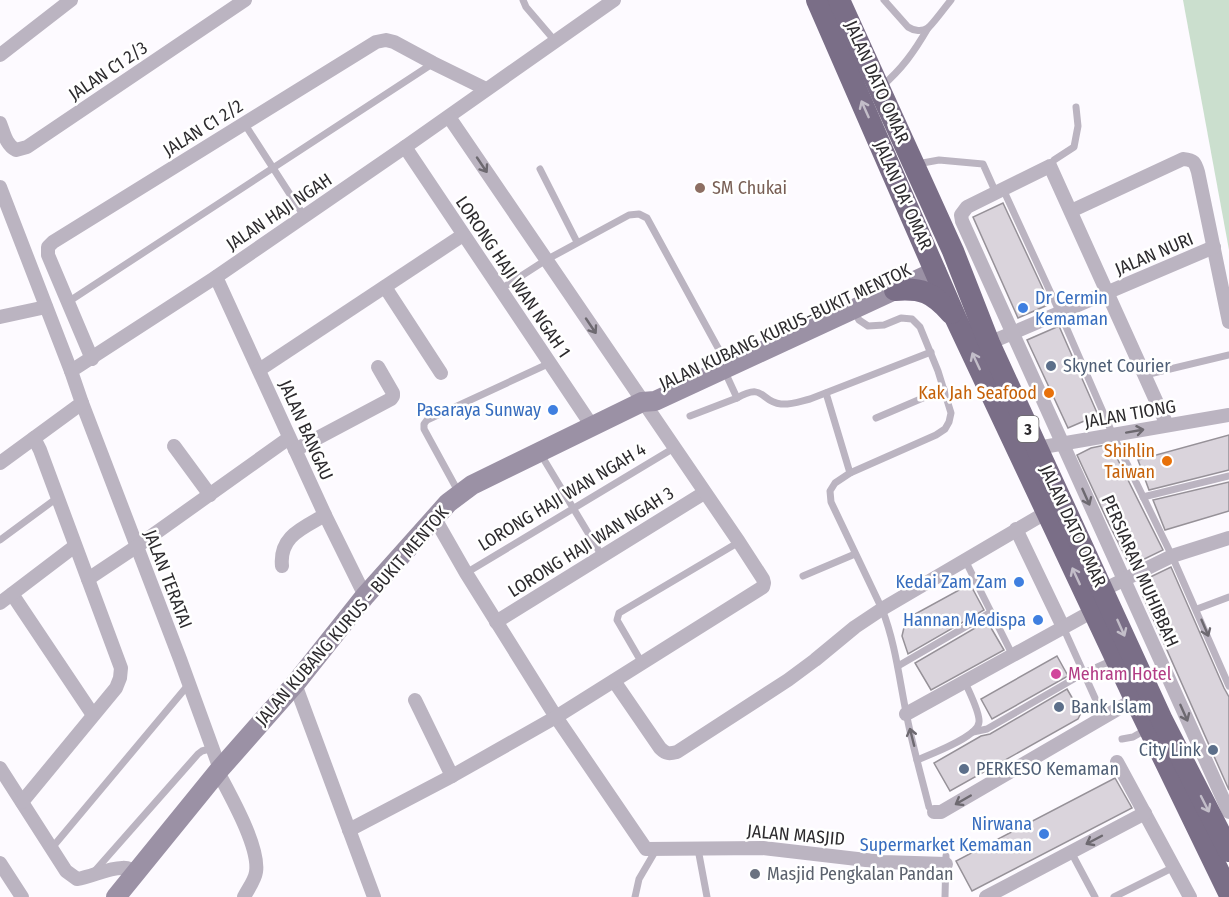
<svg xmlns="http://www.w3.org/2000/svg" width="1229" height="897" font-family="'Fira Sans Condensed',sans-serif">
<style>
.green{fill:#cbdfce}
.building{fill:#dad4dc;stroke:#969198;stroke-width:1.5}
.lines{fill:none;stroke-linecap:round;stroke-linejoin:round}
.service{stroke:#bbb4c1;stroke-width:7}
.minor{stroke:#bbb4c1;stroke-width:14}
.secondary{stroke:#9b91a5;stroke-width:20}
.trunk{stroke:#7a6e87;stroke-width:22}
.oneway{stroke:#c3bec9}
.oneway2{stroke:#6d6970}
.education-dot{fill:#8d6e63;stroke:#fff;stroke-width:2}
.shop-dot{fill:#3f7fe0;stroke:#fff;stroke-width:2}
.service-dot{fill:#5c6f8a;stroke:#fff;stroke-width:2}
.food-dot{fill:#e8710a;stroke:#fff;stroke-width:2}
.hotel-dot{fill:#d1479c;stroke:#fff;stroke-width:2}
.worship-dot{fill:#6b7280;stroke:#fff;stroke-width:2}
.labels{text-anchor:middle;dominant-baseline:central;stroke-width:5;stroke-linejoin:round;paint-order:stroke}
.shield{fill:#fff;stroke:#6c6b6d;stroke-width:1.5}
.shield-label{font-size:16px;font-weight:bold;fill:#2d2b2e}
.street-label{font-size:18px;fill:#2d2b2e;stroke:#fff}
.education-label{font-size:18px;fill:#785e54;stroke:#fff;text-anchor:start}
.shop-label{font-size:18px;fill:#366cbe;stroke:#fff;text-anchor:end}
.service-label{font-size:18px;fill:#4e5e75;stroke:#fff;text-anchor:start}
.food-label{font-size:18px;fill:#c56008;stroke:#fff;text-anchor:end}
.hotel-label{font-size:18px;fill:#b23c85;stroke:#fff;text-anchor:start}
.worship-label{font-size:18px;fill:#5b616d;stroke:#fff;text-anchor:start}
</style>
<rect width="100%" height="100%" fill="#fdfaff"/>
<polygon class="green" points="1183,0 1229,0 1229,250"/>
<g class="building">
<polygon points="1003,203 1050,304 1018,318 973,217"/>
<polygon points="1059,326 1098,415 1068,428 1027,340"/>
<polygon points="1229,435 1229,470 1149,490 1138,460"/>
<polygon points="1110,444 1163,550 1130,566 1108,522 1077,455 1091,448"/>
<polygon points="1229,482 1229,511 1165,530 1153,500"/>
<polygon points="1171,567 1224,688 1229,697 1229,790 1143,596 1144,580"/>
<polygon points="970,584 984,610 908,654 902,636 906,619"/>
<polygon points="987,621 1004,650 931,690 915,663"/>
<polygon points="1057,656 1068,676 992,719 981,699"/>
<polygon points="1067,689 1081,713 1078,719 950,791 934,763 981,736 990,734"/>
<polygon points="1115,778 1132,808 972,891 956,861"/>
</g>
<g class="lines">
<g class="service">
<polyline points="523,0 526,7 555,41"/>
<path d="M884 0 908 27C914 31 922 32 928 28 933 24 946 6 951 0"/>
<path d="M881 87C902 69 914 52 928 28"/>
<polyline points="244,123 304,216"/>
<polyline points="917,164 939,160 983,164 996,193"/>
<polyline points="1050,166 1054,160 1074,147 1078,126 1076,107"/>
<polyline points="540,169 577,242"/>
<polyline points="1003,189 1060,313 1113,435 1172,556 1229,686"/>
<polyline points="501,289 546,260 629,215 639,214 647,218 723,357"/>
<polyline points="68,302 432,64"/>
<path d="M854 311 859 320 868 326 884 325 901 318 912 319 920 327 938 371 951 413 949 422 945 429 936 435 850 473 835 483 830 491 831 502 882 609C895 642 899 677 906 712 912 744 921 775 929 807L934 812"/>
<polyline points="1145,375 1229,355"/>
<polyline points="826,393 850,473"/>
<path d="M737 398C765 382 760 402 781 404 791 405 801 401 810 399L931 352"/>
<polyline points="690,416 737,398 725,372"/>
<polyline points="876,418 944,389"/>
<polyline points="540,453 602,556"/>
<polyline points="459,493 424,429 424,424 427,420 550,363"/>
<polyline points="1143,497 1229,476"/>
<polyline points="0,540 57,498"/>
<polyline points="965,560 1013,656"/>
<polyline points="466,573 674,448"/>
<polyline points="803,576 855,554"/>
<polyline points="1197,609 1229,597"/>
<polyline points="1063,627 1104,718"/>
<polyline points="642,663 617,620 619,613 739,542"/>
<polyline points="898,666 991,612"/>
<polyline points="973,732 987,729 1084,673 1113,660"/>
<polyline points="1122,739 1133,737 1147,729"/>
<path d="M917 760C931 754 978 737 979 722 980 712 969 692 965 682"/>
<polyline points="51,849 189,684"/>
<polyline points="698,849 707,897"/>
<polyline points="1071,852 1095,897"/>
<polyline points="93,873 198,754 202,751 213,748"/>
<polyline points="635,897 639,879 656,850"/>
<polyline points="945,897 946,856"/>
<polyline points="1114,897 1174,867"/>
</g>
<g class="minor">
<polyline points="0,55 71,0"/>
<path d="M0 123C4 133 6 145 16 150L27 147 245 0"/>
<polyline points="405,147 592,426"/>
<polyline points="0,187 71,371"/>
<path d="M1071 211 1183 159C1194 160 1195 162 1198 172L1229 322"/>
<polyline points="216,277 325,515 365,596"/>
<polyline points="385,287 441,373"/>
<polyline points="0,317 46,307"/>
<polyline points="989,343 1214,247"/>
<polyline points="92,359 48,255 48,247 53,242 376,42 386,40 394,42 433,63 486,89"/>
<polyline points="259,370 463,235"/>
<polyline points="82,403 180,659 220,769"/>
<polyline points="1167,425 1050,166 967,207 961,215 962,221 1229,812"/>
<polyline points="174,446 210,495"/>
<polyline points="1037,448 1229,415"/>
<polyline points="295,450 391,399 393,396 393,393 378,367"/>
<polyline points="0,463 82,403 71,371 216,277 405,147 614,0"/>
<polyline points="434,517 466,573 556,717 646,849 763,848 883,862 946,864"/>
<polyline points="1016,529 1063,627"/>
<path d="M282 566C279 536 303 528 325 515"/>
<polyline points="88,579 136,547 289,438"/>
<polyline points="1103,590 1172,556 1229,538"/>
<polyline points="12,594 93,715"/>
<polyline points="0,603 75,546"/>
<polyline points="496,622 704,493"/>
<path d="M614 681 660 748C666 754 669 754 677 752L788 680 815 660 855 627 882 609 1047 512"/>
<polyline points="295,684 374,897"/>
<polyline points="415,700 452,776"/>
<polyline points="906,714 1093,611"/>
<polyline points="1117,762 1190,897"/>
<path d="M0 768 66 871 77 879C92 877 107 868 122 868 127 867 132 870 137 871"/>
<path d="M218 772C230 795 260 847 256 872 255 880 248 889 244 897"/>
<polyline points="22,802 116,688 120,678 121,668 40,450 34,438"/>
<polyline points="934,812 941,812 1135,699"/>
<polyline points="349,830 452,776 556,717 763,587 764,583 763,579 739,542 449,117"/>
<polyline points="0,863 22,897"/>
<polyline points="986,897 1145,813"/>
</g>
<polyline class="secondary" points="116,897 220,769 295,684 365,596 448,503 472,485 642,402 655,401 936,271"/>
<g class="trunk">
<polyline points="817,0 956,319 1135,699 1229,893"/>
<polyline points="839,0 953,251 989,343 1037,448 1162,720 1229,851"/>
<path d="M895 290C922 288 932 292 951 313"/>
</g>
</g>
<defs><path id="oneway-shaft" d="M-6 0H5M1.5-3L5.5 0L1.5 3" fill="none" stroke-width="1.6" stroke-linecap="round" stroke-linejoin="round" transform="scale(1.5)"/></defs>
<g class="oneway">
<use href="#oneway-shaft" transform="translate(865 109) rotate(-114)"/>
<use href="#oneway-shaft" transform="translate(976 361) rotate(-115)"/>
<use href="#oneway-shaft" transform="translate(1076 576) rotate(-115)"/>
<use href="#oneway-shaft" transform="translate(1121 628) rotate(66)"/>
<use href="#oneway-shaft" transform="translate(1205 804) rotate(63)"/>
</g>
<g class="oneway2">
<use href="#oneway-shaft" transform="translate(482 165) rotate(56)"/>
<use href="#oneway-shaft" transform="translate(591 326) rotate(56)"/>
<use href="#oneway-shaft" transform="translate(1135 431) rotate(-10)"/>
<use href="#oneway-shaft" transform="translate(1086 497) rotate(66)"/>
<use href="#oneway-shaft" transform="translate(1205 628) rotate(67)"/>
<use href="#oneway-shaft" transform="translate(1184 713) rotate(66)"/>
<use href="#oneway-shaft" transform="translate(912 737) rotate(-104)"/>
<use href="#oneway-shaft" transform="translate(963 800) rotate(150)"/>
<use href="#oneway-shaft" transform="translate(1094 840) rotate(152)"/>
</g>
<circle class="education-dot" cx="700" cy="188" r="6"/>
<g class="shop-dot">
<circle cx="1023" cy="308" r="6"/>
<circle cx="553" cy="410" r="6"/>
<circle cx="1019" cy="582" r="6"/>
<circle cx="1038" cy="620" r="6"/>
<circle cx="1044" cy="834" r="6"/>
</g>
<g class="service-dot">
<circle cx="1051" cy="366" r="6"/>
<circle cx="1059" cy="707" r="6"/>
<circle cx="1213" cy="750" r="6"/>
<circle cx="964" cy="769" r="6"/>
</g>
<g class="food-dot">
<circle cx="1049" cy="393" r="6"/>
<circle cx="1167" cy="461" r="6"/>
</g>
<circle class="hotel-dot" cx="1056" cy="674" r="6"/>
<circle class="worship-dot" cx="755" cy="874" r="6"/>
<g class="labels">
<rect class="shield" x="1017.5" y="416" width="21" height="26" rx="4.5"/>
<g class="shield-label">
<text x="1028" y="429">3</text>
</g>
<g class="street-label">
<text transform="translate(108 71) rotate(-34)">JALAN C1 2/3</text>
<text transform="translate(877 82) rotate(66)">JALAN DATO OMAR</text>
<text transform="translate(203 128) rotate(-32)">JALAN C1 2/2</text>
<text transform="translate(903 195) rotate(66)">JALAN DA' OMAR</text>
<text transform="translate(279 212) rotate(-34)">JALAN HAJI NGAH</text>
<text transform="translate(1154 254) rotate(-23)">JALAN NURI</text>
<text transform="translate(513 277) rotate(56)">LORONG HAJI WAN NGAH 1</text>
<text transform="translate(785 327) rotate(-25)">JALAN KUBANG KURUS-BUKIT MENTOK</text>
<text transform="translate(1130 414) rotate(-10)">JALAN TIONG</text>
<text transform="translate(306 430) rotate(66)">JALAN BANGAU</text>
<text transform="translate(562 497) rotate(-31)">LORONG HAJI WAN NGAH 4</text>
<text transform="translate(1073 526) rotate(65)">JALAN DATO OMAR</text>
<text transform="translate(591 542) rotate(-32)">LORONG HAJI WAN NGAH 3</text>
<text transform="translate(1140 571) rotate(66)">PERSIARAN MUHIBBAH</text>
<text transform="translate(168 579) rotate(69)">JALAN TERATAI</text>
<text transform="translate(352 616) rotate(-49)">JALAN KUBANG KURUS - BUKIT MENTOK</text>
<text transform="translate(796 835) rotate(5)">JALAN MASJID</text>
</g>
<g class="education-label">
<text x="712" y="188">SM Chukai</text>
</g>
<g class="shop-label">
<text x="1035" y="298" text-anchor="start">Dr Cermin<tspan x="1035" dy="21">Kemaman</tspan></text>
<text x="541" y="410">Pasaraya Sunway</text>
<text x="1007" y="582">Kedai Zam Zam</text>
<text x="1026" y="620">Hannan Medispa</text>
<text x="1032" y="824">Nirwana<tspan x="1032" dy="21">Supermarket Kemaman</tspan></text>
</g>
<g class="service-label">
<text x="1063" y="366">Skynet Courier</text>
<text x="1071" y="707">Bank Islam</text>
<text x="1201" y="750" text-anchor="end">City Link</text>
<text x="976" y="769">PERKESO Kemaman</text>
</g>
<g class="food-label">
<text x="1037" y="393">Kak Jah Seafood</text>
<text x="1155" y="451">Shihlin<tspan x="1155" dy="21">Taiwan</tspan></text>
</g>
<g class="hotel-label">
<text x="1068" y="674">Mehram Hotel</text>
</g>
<g class="worship-label">
<text x="767" y="874">Masjid Pengkalan Pandan</text>
</g>
</g>
</svg>
